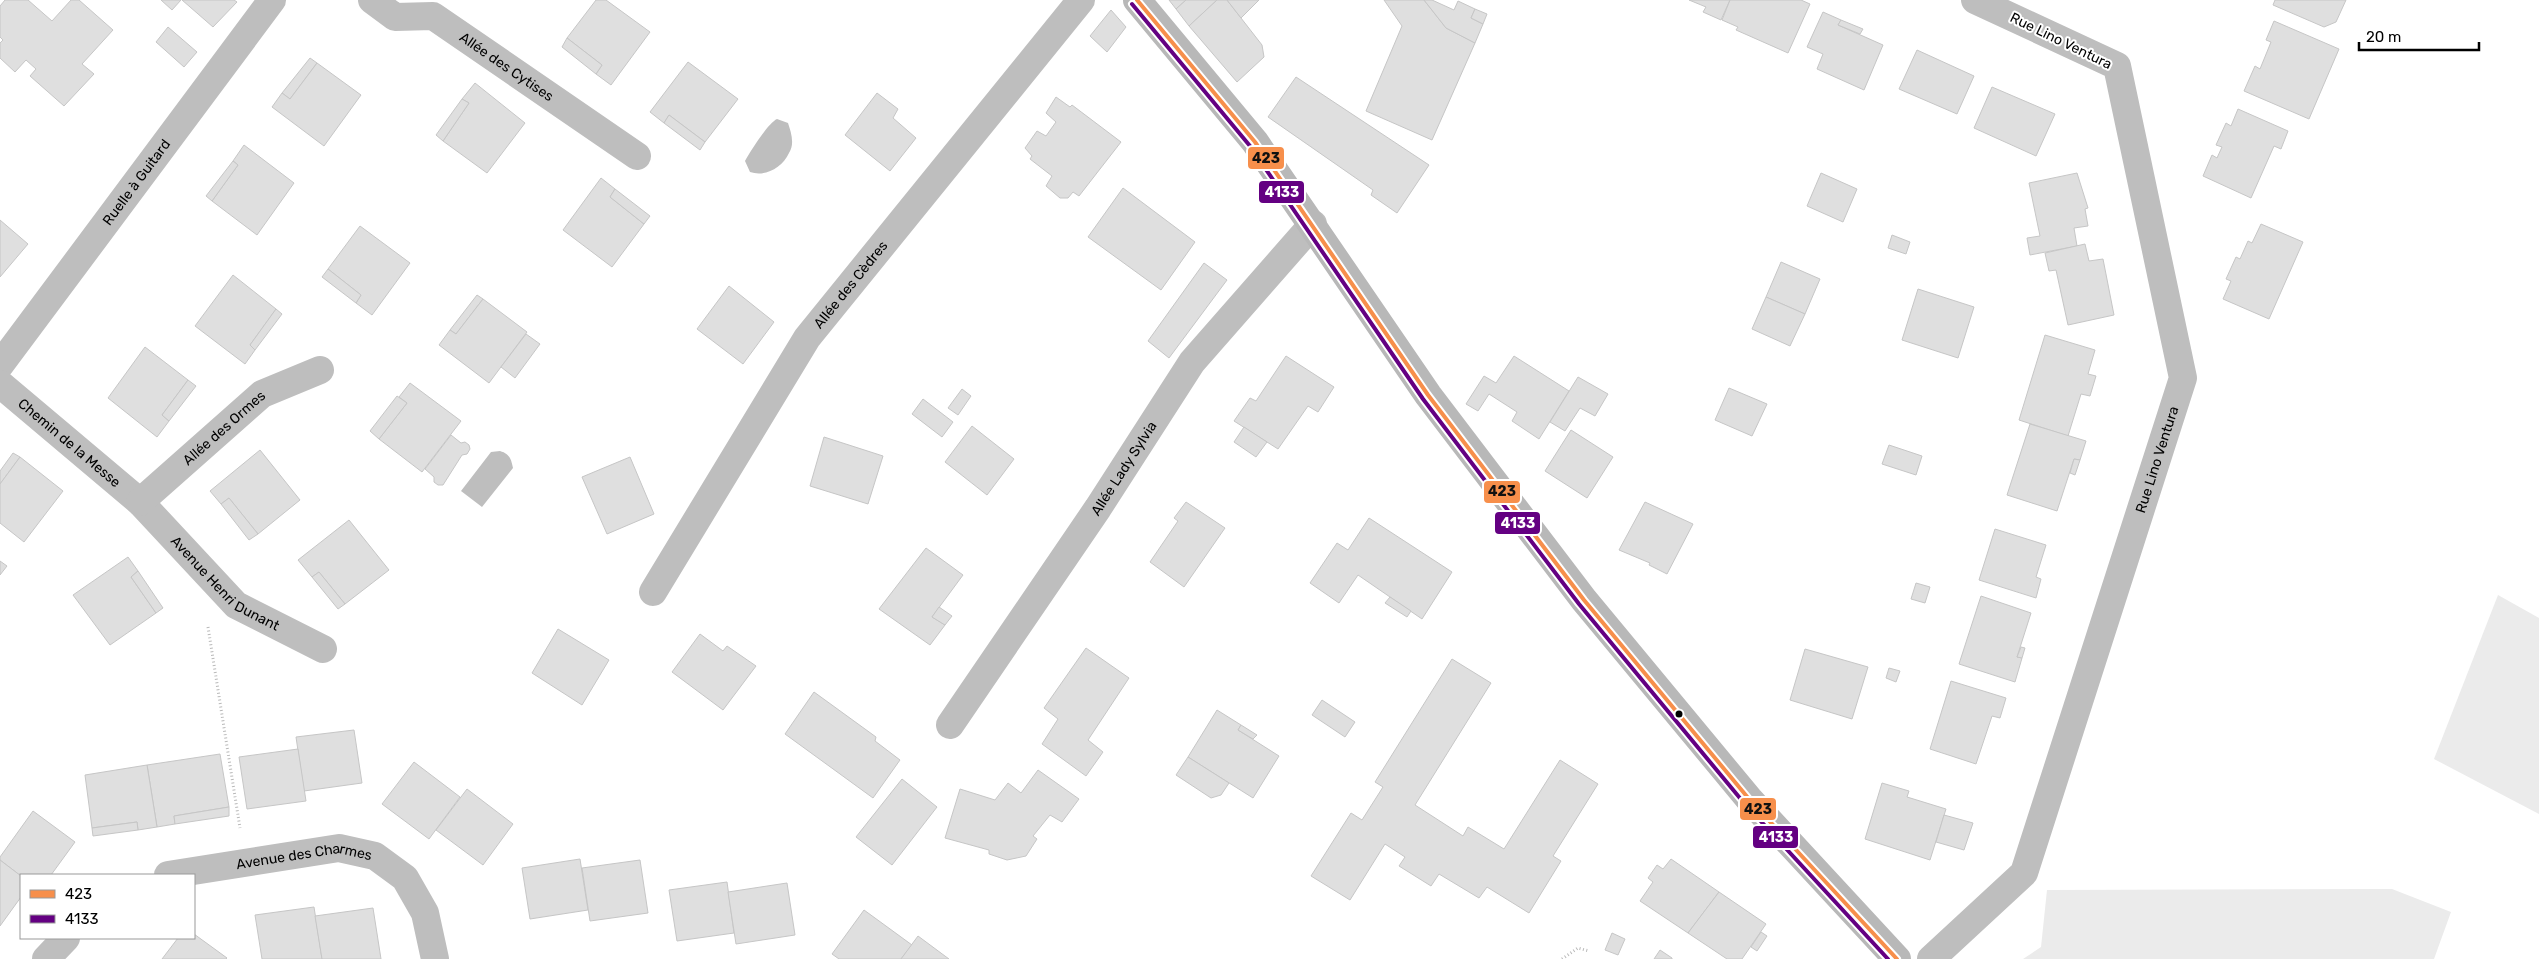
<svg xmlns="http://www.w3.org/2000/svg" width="2539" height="959" font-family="Rubik,sans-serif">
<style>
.green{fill:#ebebeb}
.water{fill:#bebebe}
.building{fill:#dfdfdf;stroke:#c6c6c6}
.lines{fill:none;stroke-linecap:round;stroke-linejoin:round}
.path{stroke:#b9b9b9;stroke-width:3;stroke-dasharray:1 2.5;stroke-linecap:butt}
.street{stroke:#bebebe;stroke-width:28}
.secondary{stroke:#b8b8b8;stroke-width:28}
.bus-1-casing{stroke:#fff;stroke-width:8}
.bus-2-casing{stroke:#fff;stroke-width:8}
.bus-1{stroke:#f78f4b;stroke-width:4}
.bus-2{stroke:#640082;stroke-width:4}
.bus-dot{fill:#000;stroke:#fff;stroke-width:2}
.labels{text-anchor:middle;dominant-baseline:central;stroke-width:4;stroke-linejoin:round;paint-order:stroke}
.street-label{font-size:14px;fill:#000;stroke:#fff}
.line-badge{stroke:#fff;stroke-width:2}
.badge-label{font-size:14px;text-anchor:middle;font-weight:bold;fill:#fff}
.pale-badge-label{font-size:14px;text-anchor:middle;font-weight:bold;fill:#111}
</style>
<rect width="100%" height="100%" fill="#fff"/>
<g class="green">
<polygon points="2498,595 2539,618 2539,814 2434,759"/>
<polygon points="2392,889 2451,912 2434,959 2023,959 2041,947 2047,890"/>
</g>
<g class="water">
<path d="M777 119 788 123C791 132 795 144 789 153 782 168 765 177 750 172L745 161C750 152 768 123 777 119Z"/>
<path d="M500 451C510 454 511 459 513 468L482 507 461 491 491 452Z"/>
</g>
<g class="building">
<polygon points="5,0 28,0 52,21 71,0 79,0 113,30 82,64 94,74 64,106 30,76 36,69 26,60 15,72 0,58 0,43 3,40 0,37 0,6"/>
<polygon points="161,0 181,0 172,10"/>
<polygon points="182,0 234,0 237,2 213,27"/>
<polygon points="596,0 606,0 650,32 611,85 596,74 602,65 567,38"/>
<polygon points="1169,0 1186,0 1176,9"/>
<polygon points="1186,0 1217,0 1189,26 1176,9"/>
<polygon points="1217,0 1227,0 1262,45 1264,57 1237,82 1189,26"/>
<polygon points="1227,0 1259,0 1241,18"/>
<polygon points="1384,0 1424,0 1446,28 1475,43 1432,140 1366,111 1402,26"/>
<polygon points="1424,0 1432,0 1454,10 1458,1 1475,9 1471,18 1483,24 1475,43 1446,28"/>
<polygon points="1689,0 1730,0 1721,20 1703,12 1706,7"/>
<polygon points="1730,0 1801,0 1810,4 1788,53 1736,30 1738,27 1722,20"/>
<polygon points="2275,0 2346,0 2336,22 2324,27 2273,5"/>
<polygon points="1475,9 1487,14 1483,24 1471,18"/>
<polygon points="1111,10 1126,27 1107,52 1090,36"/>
<polygon points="1823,12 1841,20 1838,25 1883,45 1864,90 1817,69 1823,54 1807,47"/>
<polygon points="1841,20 1863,29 1860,34 1838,25"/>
<polygon points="2274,21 2339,49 2309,119 2244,91 2255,66 2260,69 2271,42 2266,40"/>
<polygon points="168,27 197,52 184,67 156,42"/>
<polygon points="567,38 602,65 596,74 562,47"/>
<polygon points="1917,50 1974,76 1957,114 1899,89"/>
<polygon points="310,58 317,63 290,99 282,93"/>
<polygon points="688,62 738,99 705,142 669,115 664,123 650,112"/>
<polygon points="317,63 361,95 324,146 272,107 282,93 290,99"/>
<polygon points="1296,77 1429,165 1397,213 1371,195 1373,190 1268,117"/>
<polygon points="475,83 525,123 487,173 443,141 469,103 462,99"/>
<polygon points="1992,87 2055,114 2036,156 1974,128"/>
<polygon points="877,93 898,109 893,118 916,138 890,171 845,135"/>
<polygon points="1056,97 1070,107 1072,105 1121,142 1079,196 1073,192 1068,198 1060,198 1046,186 1052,176 1030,159 1032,156 1025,148 1037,131 1046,136 1056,122 1046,113"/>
<polygon points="462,99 469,103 443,141 436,135"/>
<polygon points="2238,109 2288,131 2281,149 2274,146 2251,198 2203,176 2212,155 2217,158 2222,147 2216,145 2226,123 2231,126"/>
<polygon points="669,115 705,142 700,150 664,123"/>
<polygon points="244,145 294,183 257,235 212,201 238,165 233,161"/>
<polygon points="233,161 238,165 212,201 206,196"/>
<polygon points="1821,173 1857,189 1843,222 1807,206"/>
<polygon points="2077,173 2088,208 2085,209 2088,226 2074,228 2077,246 2030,255 2027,238 2040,236 2029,183"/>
<polygon points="601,178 615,189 610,197 644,224 612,267 563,230"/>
<polygon points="1123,188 1195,242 1161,290 1088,237"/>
<polygon points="615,189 650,216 644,224 610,197"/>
<polygon points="0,220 28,244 0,277"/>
<polygon points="2261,224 2303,242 2269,319 2223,299 2231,281 2226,279 2236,257 2240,259 2248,241 2252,243"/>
<polygon points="360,226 410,263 372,315 356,303 361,295 328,269"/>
<polygon points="1892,235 1910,242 1906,254 1888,248"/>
<polygon points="2085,244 2089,261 2103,259 2114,315 2068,325 2056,270 2049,271 2045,253"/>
<polygon points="1781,262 1820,279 1805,314 1766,297"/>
<polygon points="1204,263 1227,280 1169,358 1148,341"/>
<polygon points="328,269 361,295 356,303 322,277"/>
<polygon points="233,275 276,309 250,345 255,350 245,364 195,326"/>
<polygon points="729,286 774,322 743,364 697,329"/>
<polygon points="1918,289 1974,307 1958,358 1902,340"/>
<polygon points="477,295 483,299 456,334 450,330"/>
<polygon points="1766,297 1805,314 1790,346 1752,329"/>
<polygon points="483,299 527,332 489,383 439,345 450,330 456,334"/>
<polygon points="276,309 282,314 255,350 250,345"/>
<polygon points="526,334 540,344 515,378 501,367"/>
<polygon points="2045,335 2095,350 2088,374 2096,376 2090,396 2081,394 2068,436 2019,420"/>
<polygon points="145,347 188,380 162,415 169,421 157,437 108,398"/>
<polygon points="1286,356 1334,387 1318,412 1308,406 1278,449 1234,421 1250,398 1256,401"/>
<polygon points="1514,356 1569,391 1539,439 1512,421 1517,412 1489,394 1478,411 1466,404 1484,376 1496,383"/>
<polygon points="1578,377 1608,394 1595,416 1580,408 1565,431 1550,422"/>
<polygon points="188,380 196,386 169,421 162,415"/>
<polygon points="410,383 461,421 422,472 379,439 407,403 399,397"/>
<polygon points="1729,388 1767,404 1752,436 1715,420"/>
<polygon points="962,389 971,396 958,415 948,408"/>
<polygon points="397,396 407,403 379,439 370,431"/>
<polygon points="923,399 953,422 942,437 912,414"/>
<polygon points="2030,424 2086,441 2080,460 2074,459 2057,511 2007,495"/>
<polygon points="972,426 1014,459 987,495 945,462"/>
<polygon points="1244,427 1267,442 1256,457 1234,442"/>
<polygon points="1571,430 1613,457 1587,498 1545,471"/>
<polygon points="451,435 461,443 465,442 469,445 470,449 467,454 462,455 443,485 438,485 434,482 434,477 425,469"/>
<polygon points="824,437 883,456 868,504 810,486"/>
<polygon points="1889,445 1922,456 1916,475 1882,464"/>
<polygon points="260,450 300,500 258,534 229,498 221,504 210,491"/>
<polygon points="13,453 20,457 0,484 0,471"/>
<polygon points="20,457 63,491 24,542 0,523 0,484"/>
<polygon points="630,457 654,514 607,534 582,477"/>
<polygon points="2074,459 2080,460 2075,475 2070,473"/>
<polygon points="229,498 258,534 249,540 221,504"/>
<polygon points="1186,502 1225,528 1184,587 1150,562 1178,521 1174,518"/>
<polygon points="1645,502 1693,524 1667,574 1649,565 1650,563 1619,550"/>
<polygon points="1369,518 1452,572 1422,619 1358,575 1339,603 1310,583 1337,543 1348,550"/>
<polygon points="349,520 389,570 345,604 319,572 312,577 298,560"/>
<polygon points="1995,529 2046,545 2036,577 2041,579 2036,598 1979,580"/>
<polygon points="926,548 963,575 932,617 945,625 930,645 879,609"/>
<polygon points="128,557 138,571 131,577 156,613 110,645 73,595"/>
<polygon points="0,561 7,566 0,575"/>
<polygon points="138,571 163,608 156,613 131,577"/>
<polygon points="319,572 345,604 338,609 312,577"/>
<polygon points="1916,583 1930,587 1925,603 1911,599"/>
<polygon points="1981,596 2031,613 2017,657 2022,658 2015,682 1959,664"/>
<polygon points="1390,597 1411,611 1407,617 1385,603"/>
<polygon points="939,607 952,616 945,625 932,617"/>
<polygon points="558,629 609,660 582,705 532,673"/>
<polygon points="700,634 723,651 727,646 756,666 723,710 672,672"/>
<polygon points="2021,647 2025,648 2022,658 2017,657"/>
<polygon points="1086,648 1129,678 1088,740 1103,752 1086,776 1042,744 1058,719 1044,708"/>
<polygon points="1805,649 1868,667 1852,719 1790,700"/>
<polygon points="1452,659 1491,683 1415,805 1463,836 1468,827 1504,849 1560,760 1598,784 1553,856 1561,861 1529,913 1487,887 1479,898 1439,874 1431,886 1399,866 1405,857 1385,844 1350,900 1311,876 1351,813 1362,820 1383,787 1375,782"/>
<polygon points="1889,668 1900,671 1896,682 1886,678"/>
<polygon points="1951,681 2006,698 2000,718 1992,716 1976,764 1930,749"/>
<polygon points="814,692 876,737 875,741 900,760 873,798 785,734"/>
<polygon points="1322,700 1355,722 1345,737 1312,715"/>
<polygon points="1217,710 1241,725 1238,730 1279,756 1253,798 1188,757"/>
<polygon points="1241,725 1257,735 1253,739 1238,730"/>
<polygon points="354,730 362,783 304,791 296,737"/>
<polygon points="298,749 306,801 247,809 239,757"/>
<polygon points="220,754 229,807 174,816 175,824 157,827 147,765"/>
<polygon points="1188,757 1229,783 1221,795 1211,798 1176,775"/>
<polygon points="414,762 460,797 429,839 382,804"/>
<polygon points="147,765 157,827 138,830 137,822 92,828 85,775"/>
<polygon points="1038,770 1079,799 1062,822 1050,815 1033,836 1037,839 1026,856 1007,860 989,854 989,850 945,838 960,789 995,800 1008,783 1021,793"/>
<polygon points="902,779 937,807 892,865 856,837"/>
<polygon points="1882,783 1909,791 1907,797 1946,809 1930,860 1865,839"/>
<polygon points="467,789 513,824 483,865 436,830"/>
<polygon points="229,807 229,816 175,824 174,816"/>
<polygon points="33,811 75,842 51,875 21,876 0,860 0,857"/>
<polygon points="1944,815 1973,823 1964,850 1936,842"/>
<polygon points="137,822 138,830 93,836 92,828"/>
<polygon points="580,859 588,910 530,919 522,868"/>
<polygon points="1671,859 1719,892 1688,933 1640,901 1653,882 1648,878 1657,865 1663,869"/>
<polygon points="0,860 21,876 21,897 0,926"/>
<polygon points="640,860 648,913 590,921 582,868"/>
<polygon points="727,882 734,933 677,941 669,890"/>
<polygon points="787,883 795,935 736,944 728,892"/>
<polygon points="1719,892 1766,924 1742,959 1727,959 1688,933"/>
<polygon points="314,907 322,959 262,959 255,915"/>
<polygon points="373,908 381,959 322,959 315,916"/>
<polygon points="864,910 912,945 901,959 839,959 832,954"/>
<polygon points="1761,932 1767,936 1757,951 1751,947"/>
<polygon points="1612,933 1625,939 1618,955 1605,950"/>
<polygon points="194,934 227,958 226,959 162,959 178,938 194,938"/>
<polygon points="918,936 949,959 901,959"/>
<polygon points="1660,950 1672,958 1672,959 1654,959"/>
</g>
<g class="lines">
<g class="path">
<polyline points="208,627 240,828"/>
<polyline points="1562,959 1578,948 1589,951"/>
</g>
<g class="street">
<path id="s1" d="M372 0 395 17 433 16 637 156"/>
<path id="s2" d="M0 365 272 0"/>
<path id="s3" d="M0 384 140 502 236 605 323 649"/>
<path id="s4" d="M140 502 262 394 320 370"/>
<path id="s5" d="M653 592 807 338 1081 0"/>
<path id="s6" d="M950 725 1098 508 1192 362 1313 224"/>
<path id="s7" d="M168 875 339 848 375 856 405 878 425 913 435 959"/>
<polyline points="46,959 66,938"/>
<path id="s8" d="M1931 959 2024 873 2183 378 2117 66 1975 0"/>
</g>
<polyline class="secondary" points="1137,0 1255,142 1428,395 1584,600 1749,799 1897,959"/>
<g class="bus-1-casing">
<polyline id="bus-1" points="1137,0 1255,142 1428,395 1584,600 1749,799 1897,959"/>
</g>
<g class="bus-2-casing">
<polyline id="bus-2" points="1132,4 1250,146 1423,399 1579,604 1744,803 1888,959"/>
</g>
<use href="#bus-1" class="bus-1"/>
<use href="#bus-2" class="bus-2"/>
</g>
<circle class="bus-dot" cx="1679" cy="714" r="4.5"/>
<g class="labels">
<g class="street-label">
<text transform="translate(2061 41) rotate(26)">Rue Lino Ventura</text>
<text stroke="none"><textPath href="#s1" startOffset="156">Allée des Cytises</textPath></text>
<text stroke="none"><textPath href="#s2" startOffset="228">Ruelle à Guitard</textPath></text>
<text stroke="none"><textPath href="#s5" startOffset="366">Allée des Cèdres</textPath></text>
<text stroke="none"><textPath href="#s4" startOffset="112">Allée des Ormes</textPath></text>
<text stroke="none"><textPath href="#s3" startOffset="91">Chemin de la Messe</textPath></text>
<text stroke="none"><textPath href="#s8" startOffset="561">Rue Lino Ventura</textPath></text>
<text stroke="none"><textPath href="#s6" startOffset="310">Allée Lady Sylvia</textPath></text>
<text stroke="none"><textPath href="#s3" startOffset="302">Avenue Henri Dunant</textPath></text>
<text stroke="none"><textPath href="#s7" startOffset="138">Avenue des Charmes</textPath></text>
</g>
</g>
<g class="line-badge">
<rect x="1247" y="146" width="38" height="24" rx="5" fill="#f78f4b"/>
<rect x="1258" y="180" width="47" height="24" rx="5" fill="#640082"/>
<rect x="1483" y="480" width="38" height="24" rx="5" fill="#f78f4b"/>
<rect x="1494" y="511" width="47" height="24" rx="5" fill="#640082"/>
<rect x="1739" y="797" width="38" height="24" rx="5" fill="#f78f4b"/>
<rect x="1752" y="825" width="47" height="24" rx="5" fill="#640082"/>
</g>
<g class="badge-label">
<text x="1282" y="197">4133</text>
<text x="1518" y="528">4133</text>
<text x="1776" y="842">4133</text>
</g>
<g class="pale-badge-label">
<text x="1266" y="163">423</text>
<text x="1502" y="496">423</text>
<text x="1758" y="814">423</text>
</g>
<rect x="20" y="874" width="175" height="65" fill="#ffffff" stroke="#999999"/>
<rect x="30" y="890" width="25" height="8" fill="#f78f4b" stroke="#999999"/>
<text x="65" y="899" font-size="15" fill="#000000">423</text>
<rect x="30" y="915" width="25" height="8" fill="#640082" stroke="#999999"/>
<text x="65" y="924" font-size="15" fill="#000000">4133</text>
<path d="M2359 42v8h120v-8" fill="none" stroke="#000000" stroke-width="2.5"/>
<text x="2366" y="42" font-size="15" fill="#000000" stroke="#ffffff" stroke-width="4" paint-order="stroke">20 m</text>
</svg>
